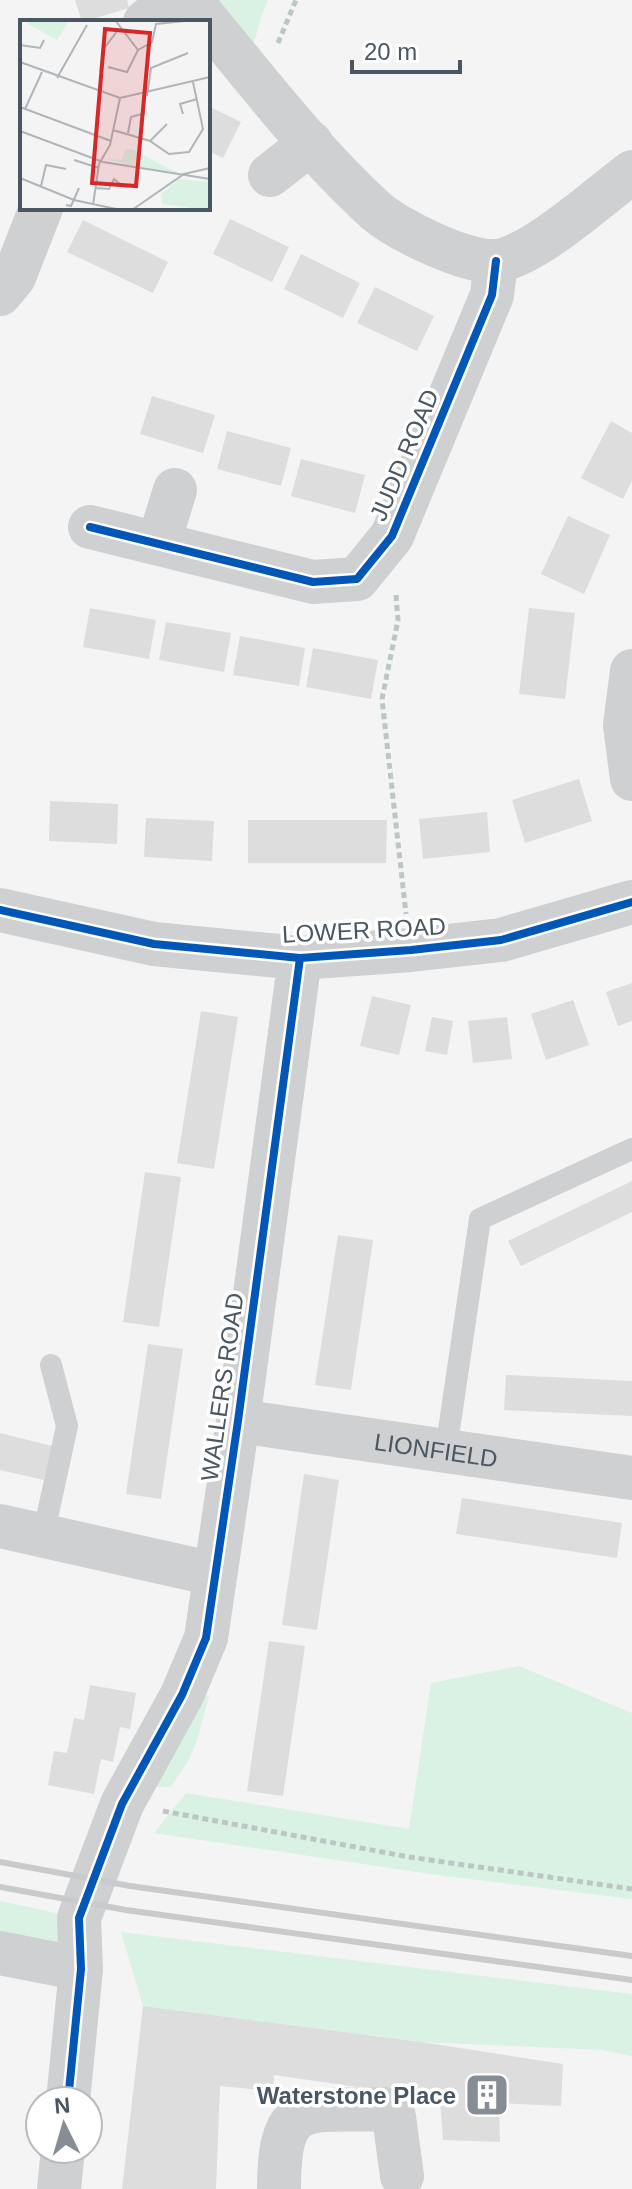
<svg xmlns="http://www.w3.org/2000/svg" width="632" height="2189" font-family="Helvetica,sans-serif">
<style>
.green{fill:#d9f2e3}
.building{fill:#ddddde}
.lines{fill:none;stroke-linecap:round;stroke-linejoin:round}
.path{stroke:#bcc7c4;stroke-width:5;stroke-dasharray:6 4;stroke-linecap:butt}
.service{stroke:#ced0d2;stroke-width:22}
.minor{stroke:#ced0d2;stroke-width:44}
.rail{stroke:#c9cacc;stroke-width:6}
.cycleway-casing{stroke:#fff;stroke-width:13}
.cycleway{stroke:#0057b8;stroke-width:8}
.labels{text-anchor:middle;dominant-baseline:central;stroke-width:7;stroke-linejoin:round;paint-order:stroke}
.street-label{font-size:24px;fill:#4a5661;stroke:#fff}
.poi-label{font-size:24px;font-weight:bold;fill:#4a5661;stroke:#fff;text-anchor:end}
.inset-road{fill:none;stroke:#b0b5b9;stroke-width:2}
.view{fill:#d62828;fill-opacity:0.15;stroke:#d62828;stroke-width:4}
.inset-edge{fill:none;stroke:#4a5661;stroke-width:4}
</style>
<rect width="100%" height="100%" fill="#f4f4f4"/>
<g class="green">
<polygon points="208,0 268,0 261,17 252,50"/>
<polygon points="519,1666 632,1713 632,1899 437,1875 154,1833 186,1793 409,1829 431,1683"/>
<polygon points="203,1695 209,1696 196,1743 188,1761 171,1787 144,1787"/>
<polygon points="0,1901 79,1918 81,1969 0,1944"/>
<polygon points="121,1932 632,1994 632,2056 602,2050 421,2042 143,2006"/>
</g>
<g class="building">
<polygon points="75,0 127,0 129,8 82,22"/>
<polygon points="208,106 241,122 223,158 208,151"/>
<polygon points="230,219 289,247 272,282 213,254"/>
<polygon points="83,220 168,262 153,293 67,252"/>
<polygon points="301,254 360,283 343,318 284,289"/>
<polygon points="375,287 434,316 417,351 357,323"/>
<polygon points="152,396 215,415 203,453 140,434"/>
<polygon points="611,421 632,433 632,481 623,499 581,478"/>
<polygon points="227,431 291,448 281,486 217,469"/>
<polygon points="301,459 365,475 355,513 291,496"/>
<polygon points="568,516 610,535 584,594 541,574"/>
<polygon points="90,608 156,620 149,659 83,647"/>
<polygon points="529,608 575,613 565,699 519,694"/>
<polygon points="166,622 231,633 224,672 159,660"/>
<polygon points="240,636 305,648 299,686 233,675"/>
<polygon points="313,648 378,660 371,699 306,687"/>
<polygon points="579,779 592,821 525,843 512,800"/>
<polygon points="50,801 118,804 117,844 49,841"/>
<polygon points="487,812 490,852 423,859 419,819"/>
<polygon points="146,818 214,821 212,861 144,857"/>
<polygon points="248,820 387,820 386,863 248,863"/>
<polygon points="632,983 632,1021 618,1026 606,992"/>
<polygon points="372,996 411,1005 399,1055 360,1046"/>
<polygon points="573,1000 589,1045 546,1060 531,1014"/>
<polygon points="201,1011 238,1017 214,1169 177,1163"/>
<polygon points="432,1017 453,1021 447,1055 425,1051"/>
<polygon points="507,1017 512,1059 473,1063 468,1021"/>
<polygon points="145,1172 181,1177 159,1327 123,1322"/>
<polygon points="632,1181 632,1212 521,1266 508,1241"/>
<polygon points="338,1235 373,1240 351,1390 315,1385"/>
<polygon points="148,1344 183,1349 161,1499 126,1494"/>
<polygon points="506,1375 632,1381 632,1416 504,1410"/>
<polygon points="0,1433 52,1446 44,1480 0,1470"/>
<polygon points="304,1474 339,1480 317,1630 282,1625"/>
<polygon points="462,1498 622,1523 617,1558 456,1534"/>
<polygon points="269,1641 305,1646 283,1796 247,1791"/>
<polygon points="90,1685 136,1693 130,1729 120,1727 113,1762 101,1759 94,1794 48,1785 54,1751 67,1753 74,1718 84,1720"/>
<polygon points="143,2006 421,2042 563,2064 561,2106 499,2103 500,2142 443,2140 440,2099 274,2075 273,2091 220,2086 216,2189 122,2189"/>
</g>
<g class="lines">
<g class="path">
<polyline points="278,43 296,0"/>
<polyline points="396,595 398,620 382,699 406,914"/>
<polyline points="163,1811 409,1857 632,1889"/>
</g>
<g class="service">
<polyline points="446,1450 480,1219 632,1149"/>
<polyline points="43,1536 67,1426 51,1365"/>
</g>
<g class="minor">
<path d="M190 0C248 69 308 149 375 210 396 229 467 264 496 261 533 257 600 196 632 172"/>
<polyline points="145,22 172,0"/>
<polyline points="270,175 311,143"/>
<polyline points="0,294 14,277 41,208"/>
<polyline points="90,527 313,582 357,579 392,536 492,295 496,261"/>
<polyline points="159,542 175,490"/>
<polyline points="632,671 625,725 632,779"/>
<polyline points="0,910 154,944 300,958 411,950 501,940 632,902"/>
<path id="s1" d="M238 1421 632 1478"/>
<polyline points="0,1526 214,1574"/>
<polyline points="0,1953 81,1969"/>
<polyline points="68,2101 81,1969 79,1918 122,1804 182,1695 206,1638 238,1421 300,958"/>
<polyline points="59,2189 63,2149"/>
<path d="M279 2189C279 2095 306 2112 384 2109L394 2117 402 2176"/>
</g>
<g class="rail">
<polyline points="0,1862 130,1886 632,1956"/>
<polyline points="0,1887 126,1910 632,1980"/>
</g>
<g class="cycleway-casing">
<g id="cycleway">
<polyline points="90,527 313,582 357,579 392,536 492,295 496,261"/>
<polyline points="0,910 154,944 300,958 411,950 501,940 632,902"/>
<polyline points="68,2101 81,1969 79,1918 122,1804 182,1695 206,1638 238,1421 300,958"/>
</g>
</g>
<use href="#cycleway" class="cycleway"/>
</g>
<defs>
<g id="building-square" transform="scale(2.3)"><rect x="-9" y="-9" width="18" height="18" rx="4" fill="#868d94" stroke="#fff"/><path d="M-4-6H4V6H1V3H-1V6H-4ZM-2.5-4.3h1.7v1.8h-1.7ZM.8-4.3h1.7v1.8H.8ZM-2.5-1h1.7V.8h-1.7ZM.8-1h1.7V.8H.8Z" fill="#fff"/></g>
</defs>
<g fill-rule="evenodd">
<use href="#building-square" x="487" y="2095"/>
</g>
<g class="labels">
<g class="street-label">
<text transform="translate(404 455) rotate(-67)">JUDD ROAD</text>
<text transform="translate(364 930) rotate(-3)">LOWER ROAD</text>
<text transform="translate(222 1387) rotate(-82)">WALLERS ROAD</text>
<text stroke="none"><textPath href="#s1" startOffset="200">LIONFIELD</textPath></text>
</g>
<g class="poi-label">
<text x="456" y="2095">Waterstone Place</text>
</g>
</g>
<g transform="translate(20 20)">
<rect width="190" height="190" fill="#f4f4f4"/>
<path d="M11 0H49L37 20 8 4ZM111 129 160 154 161 155 85 139 102 140 105 130ZM159 159 190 162V190L142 184 141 174Z" fill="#d9f2e3"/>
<path class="inset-road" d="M95 0 118 30 132 22 136 4 174 0M0 25 20 28 24 20M82 31 98 10M0 42 100 78 190 57M88 47 107 52 118 30M37 58 67 5M127 76 131 48 168 33M0 87 91 121M5 89 22 52M163 94 160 84 177 79M93 110 130 121 149 134 169 132 183 109 173 62M0 111 83 142 190 159M108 113 111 97 125 93M130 121 147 104M54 140 79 148M0 158 54 180 101 190M21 166 26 145 46 149M75 168 89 169 94 159 100 164M46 185 51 186 59 168M73 185 79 144 90 125 100 78M112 190 164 154 190 148"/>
<path class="view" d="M85 9 130 13 116 166 72 163Z"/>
<rect width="190" height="190" class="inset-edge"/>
</g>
<g transform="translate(64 2125) rotate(355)"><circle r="38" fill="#ffffff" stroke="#b7bbc0" stroke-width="2"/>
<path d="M0-6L14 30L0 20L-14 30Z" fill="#868d94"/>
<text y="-12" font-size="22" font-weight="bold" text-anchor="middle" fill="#4a5661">N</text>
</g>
<path d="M352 60v12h108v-12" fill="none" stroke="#4a5661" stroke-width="4"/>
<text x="364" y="60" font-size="24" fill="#4a5661" stroke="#ffffff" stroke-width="6" paint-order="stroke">20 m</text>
</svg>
